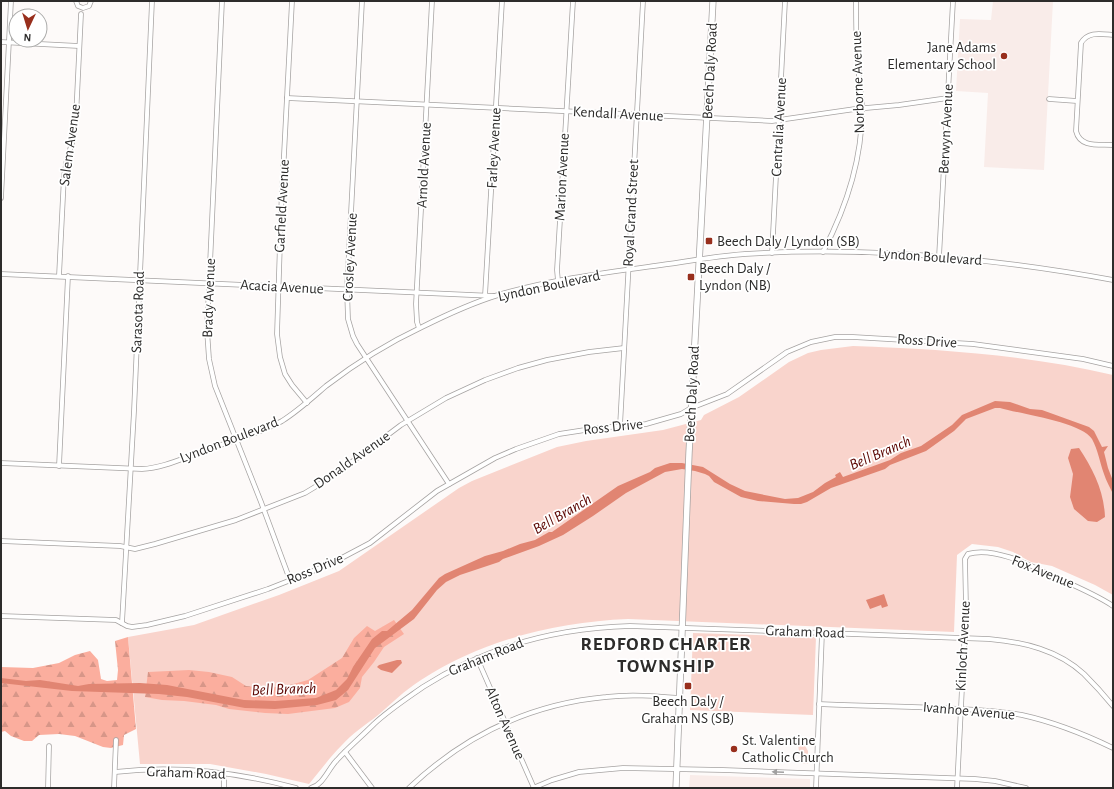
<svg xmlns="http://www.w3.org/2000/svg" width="1114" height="789" font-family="'Alegreya Sans',sans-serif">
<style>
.built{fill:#f9ece9}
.green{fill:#f9d4cc}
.forest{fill:url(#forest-firs)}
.water{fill:#e18572}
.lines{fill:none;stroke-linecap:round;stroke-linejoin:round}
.street-casing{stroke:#a6a3a2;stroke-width:5.5}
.secondary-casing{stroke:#a6a3a2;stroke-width:7}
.street{stroke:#fff;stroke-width:4}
.secondary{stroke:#fff;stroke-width:5.5}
.oneway{fill:#a0a0a0}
.poi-dot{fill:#982f1d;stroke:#fff;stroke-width:1.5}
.labels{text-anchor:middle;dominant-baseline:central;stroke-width:3.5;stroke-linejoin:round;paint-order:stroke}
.poi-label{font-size:15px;fill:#2d2c2b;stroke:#fff;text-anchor:start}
.street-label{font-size:15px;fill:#2d2c2b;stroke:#fff}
.water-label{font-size:16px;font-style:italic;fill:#5b0500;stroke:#fff}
.district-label{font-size:19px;font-weight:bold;letter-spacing:1px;fill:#2d2c2b;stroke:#fff}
</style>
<defs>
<pattern id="forest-firs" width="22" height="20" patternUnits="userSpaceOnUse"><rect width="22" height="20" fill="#fbae9e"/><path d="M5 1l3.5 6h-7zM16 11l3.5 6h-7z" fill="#d79688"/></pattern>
</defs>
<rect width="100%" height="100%" fill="#fdfaf9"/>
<g class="built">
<polygon points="993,1 1053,1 1044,170 984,167 988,93 956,91 960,19 991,20"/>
<polygon points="690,775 810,779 810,788 689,788"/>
</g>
<g class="green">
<path d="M853 346C940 349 1028 355 1113 375V595L1095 585 1052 566 1031 562 1013 552 998 547 972 544 957 555 954 632 628 619C556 622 483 640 421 680 405 690 391 704 377 716 365 725 352 734 342 745 330 757 320 771 309 784L266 774 210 764H140L128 637 194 625 279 595 339 571 459 488 472 481 557 447 586 441 663 430 701 420 704 415 739 397 789 362 808 353 821 350Z"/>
<polygon points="693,633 816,637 813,715 690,710"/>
<path d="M798 742H803L808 751V764L800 763C801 756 798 750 798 742Z"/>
</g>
<g class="forest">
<polygon points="394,620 404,634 384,647 374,662 362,677 360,688 349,702 335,708 288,714 265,713 229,709 216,705 184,701 162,700 145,697 148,672 189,670 209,672 232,677 246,686 267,688 286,686 308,680 342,658 354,638 367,626 375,631"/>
<polygon points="128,637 136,729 124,735 123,745 111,748 103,747 75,736 59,734 39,735 32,741 24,741 11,736 5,731 1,732 1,667 33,668 59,663 75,655 90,651 98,660 101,679 107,681 117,680 118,670 115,641"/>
</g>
<g class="water">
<path d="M995 401 1010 402 1030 409 1042 410 1089 427 1094 431 1102 447 1108 446 1104 452 1108 468 1113 481V494C1110 487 1106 481 1104 474 1100 463 1098 450 1092 439 1081 422 1020 414 1000 408H995L966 419 954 431 926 451 890 465 885 469 831 488 807 502 801 504H794L758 501 741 497 714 482 709 476 705 474 695 471 682 469 665 472 626 493 593 516 563 535 539 546 503 559 499 562 460 575 446 582 437 590 414 619 375 648 348 690 336 700 317 705 275 709 245 708 187 697 159 694 72 691 1 683V678L26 681 40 680 78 686 89 684 140 683 167 685 244 700 275 701 316 698 336 690 347 679 353 667 372 639 382 631H387L412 610 439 578 445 574 485 556 503 551 520 544 535 540 549 532H552L618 486 650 472 655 468 670 463H682L703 467 730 484 745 491 785 499 798 498 813 492 825 483 836 477 835 475 840 472 843 477 890 460 901 453 921 446 952 425 962 415Z"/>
<path d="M1079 448C1093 469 1104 491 1105 517L1097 522 1088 521 1074 509 1070 497 1073 474 1068 458 1071 449Z"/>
<polygon points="884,594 888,606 882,608 881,605 870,609 866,600"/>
<polygon points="397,660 401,660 402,663 392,673 381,670 377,667 379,665"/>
</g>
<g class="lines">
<g class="street-casing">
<g id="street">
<polyline points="76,1 78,6 83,8 89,6 91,1"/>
<polyline points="222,1 207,330 209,359 215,386 261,502 290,580"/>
<polyline points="292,1 281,212 277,334 280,357 285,374 292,385 307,403"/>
<polyline points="362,1 347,290 348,319 353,336 357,344 449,484"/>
<path d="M1113 35C1101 34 1088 31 1081 43L1076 131C1080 148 1099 144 1113 145"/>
<polyline points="1,42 79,46"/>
<polyline points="287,98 772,121 855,109 899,105 948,98"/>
<polyline points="1049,99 1077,101"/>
<polyline points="1,198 11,1"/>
<path d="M823 252C846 208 862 161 862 110 862 95 859 80 858 65 856 43 856 22 856 1"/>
<polyline points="772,253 785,1"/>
<polyline points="939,257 953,1"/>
<polyline points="1,274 494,296"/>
<polyline points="59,276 64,176 67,159 72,143 76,117 81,14"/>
<polyline points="558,281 557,270 573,1"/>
<polyline points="485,296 502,1"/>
<polyline points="419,328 417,322 416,304 432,1"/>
<polyline points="620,426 643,1"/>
<path d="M1 463 142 469C162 468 181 459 201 452 227 442 257 435 282 421 298 411 312 398 326 386 356 363 388 343 422 327 446 315 472 303 498 295 548 280 602 273 654 266 684 262 715 256 745 254 868 246 992 258 1113 280"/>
<polyline points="59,466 68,276"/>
<polyline points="1,541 120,546 135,549 155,544 236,520 305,493 333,476 401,425 446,398 485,380 518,368 547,360 589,352 624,348"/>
<polyline points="1,616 116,620 127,626 132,627 147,625 185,616 268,589 306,574 336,561 370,543 437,491 495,458 516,449 559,434 598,428 646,424 681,414 691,408 727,394 787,352 811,342 835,337 853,337 973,344 1083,359 1113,366"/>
<polyline points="122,623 134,411 152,1"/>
<polyline points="477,658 534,788"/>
<path d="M819 704C859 706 898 706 937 708 966 709 994 710 1022 715 1054 722 1084 734 1113 748"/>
<polyline points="345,752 372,788"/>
<path d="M115 772C176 765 237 772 296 788"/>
<polyline points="48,788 49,746"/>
<polyline points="114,788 116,740"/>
<polyline points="224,788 224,773"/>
<path d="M311 788C324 784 328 769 337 760 349 747 362 736 374 724 389 710 406 699 423 687 487 646 555 628 630 626L989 639C1024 642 1058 650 1084 674 1094 684 1104 695 1113 706"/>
<path d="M409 788C465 735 530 704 606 697 630 694 655 696 679 698"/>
<polyline points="533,788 552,780 579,772 623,768 723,770 975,779 995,781 1026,788"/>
<polyline points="816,788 822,633"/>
<path d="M957 788 966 607 965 559 968 554C994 546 1032 566 1055 577 1075 586 1095 594 1113 606"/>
</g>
</g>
<g class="secondary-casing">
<polyline id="secondary" points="676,788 689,453 713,1"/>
</g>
<use href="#street" class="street"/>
<use href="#secondary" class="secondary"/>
</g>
<defs><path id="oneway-solid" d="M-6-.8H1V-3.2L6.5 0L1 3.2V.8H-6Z"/></defs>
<use class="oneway" href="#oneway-solid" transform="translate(778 772) rotate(-178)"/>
<g class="poi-dot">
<circle cx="1004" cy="56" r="4"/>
<rect x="705" y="237" width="8" height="8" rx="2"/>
<rect x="687" y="273" width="8" height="8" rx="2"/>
<rect x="684" y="682" width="8" height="8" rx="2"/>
<circle cx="734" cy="749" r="4"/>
</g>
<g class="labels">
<g class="poi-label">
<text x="996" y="47" text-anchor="end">Jane Adams<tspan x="996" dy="17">Elementary School</tspan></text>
<text x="717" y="241">Beech Daly / Lyndon (SB)</text>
<text x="699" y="268">Beech Daly /<tspan x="699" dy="17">Lyndon (NB)</tspan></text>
<text x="688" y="701" text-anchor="middle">Beech Daly /<tspan x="688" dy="17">Graham NS (SB)</tspan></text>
<text x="742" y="740">St. Valentine<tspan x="742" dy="17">Catholic Church</tspan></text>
</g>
<g class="street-label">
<text transform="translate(710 71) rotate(-87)">Beech Daly Road</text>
<text transform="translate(858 82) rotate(-92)">Norborne Avenue</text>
<text transform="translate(618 114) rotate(3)">Kendall Avenue</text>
<text transform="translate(779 127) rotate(-87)">Centralia Avenue</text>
<text transform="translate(946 129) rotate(-87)">Berwyn Avenue</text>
<text transform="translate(70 145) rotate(-82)">Salem Avenue</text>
<text transform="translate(494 148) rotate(-87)">Farley Avenue</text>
<text transform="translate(424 165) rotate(-87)">Arnold Avenue</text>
<text transform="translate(562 177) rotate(-87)">Marion Avenue</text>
<text transform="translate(282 206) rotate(-87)">Garfield Avenue</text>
<text transform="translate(631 213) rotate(-87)">Royal Grand Street</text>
<text transform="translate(350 257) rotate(-87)">Crosley Avenue</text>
<text transform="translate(930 257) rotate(4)">Lyndon Boulevard</text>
<text transform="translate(549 286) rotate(-12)">Lyndon Boulevard</text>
<text transform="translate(282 287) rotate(3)">Acacia Avenue</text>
<text transform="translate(209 298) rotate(-88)">Brady Avenue</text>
<text transform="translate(138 312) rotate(-88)">Sarasota Road</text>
<text transform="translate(927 341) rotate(4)">Ross Drive</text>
<text transform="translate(692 394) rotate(-87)">Beech Daly Road</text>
<text transform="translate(613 427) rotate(-6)">Ross Drive</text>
<text transform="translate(229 440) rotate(-21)">Lyndon Boulevard</text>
<text transform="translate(352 460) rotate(-35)">Donald Avenue</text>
<text transform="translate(315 569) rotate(-23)">Ross Drive</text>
<text transform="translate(1043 572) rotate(22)">Fox Avenue</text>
<text transform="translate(805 632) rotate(2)">Graham Road</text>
<text transform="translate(963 646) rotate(-87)">Kinloch Avenue</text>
<text transform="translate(486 657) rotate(-22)">Graham Road</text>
<text transform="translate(969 711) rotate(5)">Ivanhoe Avenue</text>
<text transform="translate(505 723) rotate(66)">Alton Avenue</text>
<text transform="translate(186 773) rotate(2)">Graham Road</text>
</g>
<g class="water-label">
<text transform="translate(880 453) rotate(-23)">Bell Branch</text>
<text transform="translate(562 514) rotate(-30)">Bell Branch</text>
<text transform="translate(284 689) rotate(-2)">Bell Branch</text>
</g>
<g class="district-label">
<text x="666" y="644">REDFORD CHARTER<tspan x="666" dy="22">TOWNSHIP</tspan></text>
</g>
</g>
<rect width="1114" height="789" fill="none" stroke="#2d2c2b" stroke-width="4"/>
<g transform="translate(28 28) rotate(184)"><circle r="19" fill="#ffffff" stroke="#ababaa"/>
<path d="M0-3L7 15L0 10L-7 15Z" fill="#982f1d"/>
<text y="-6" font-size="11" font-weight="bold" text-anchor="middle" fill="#2d2c2b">N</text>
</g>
</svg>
